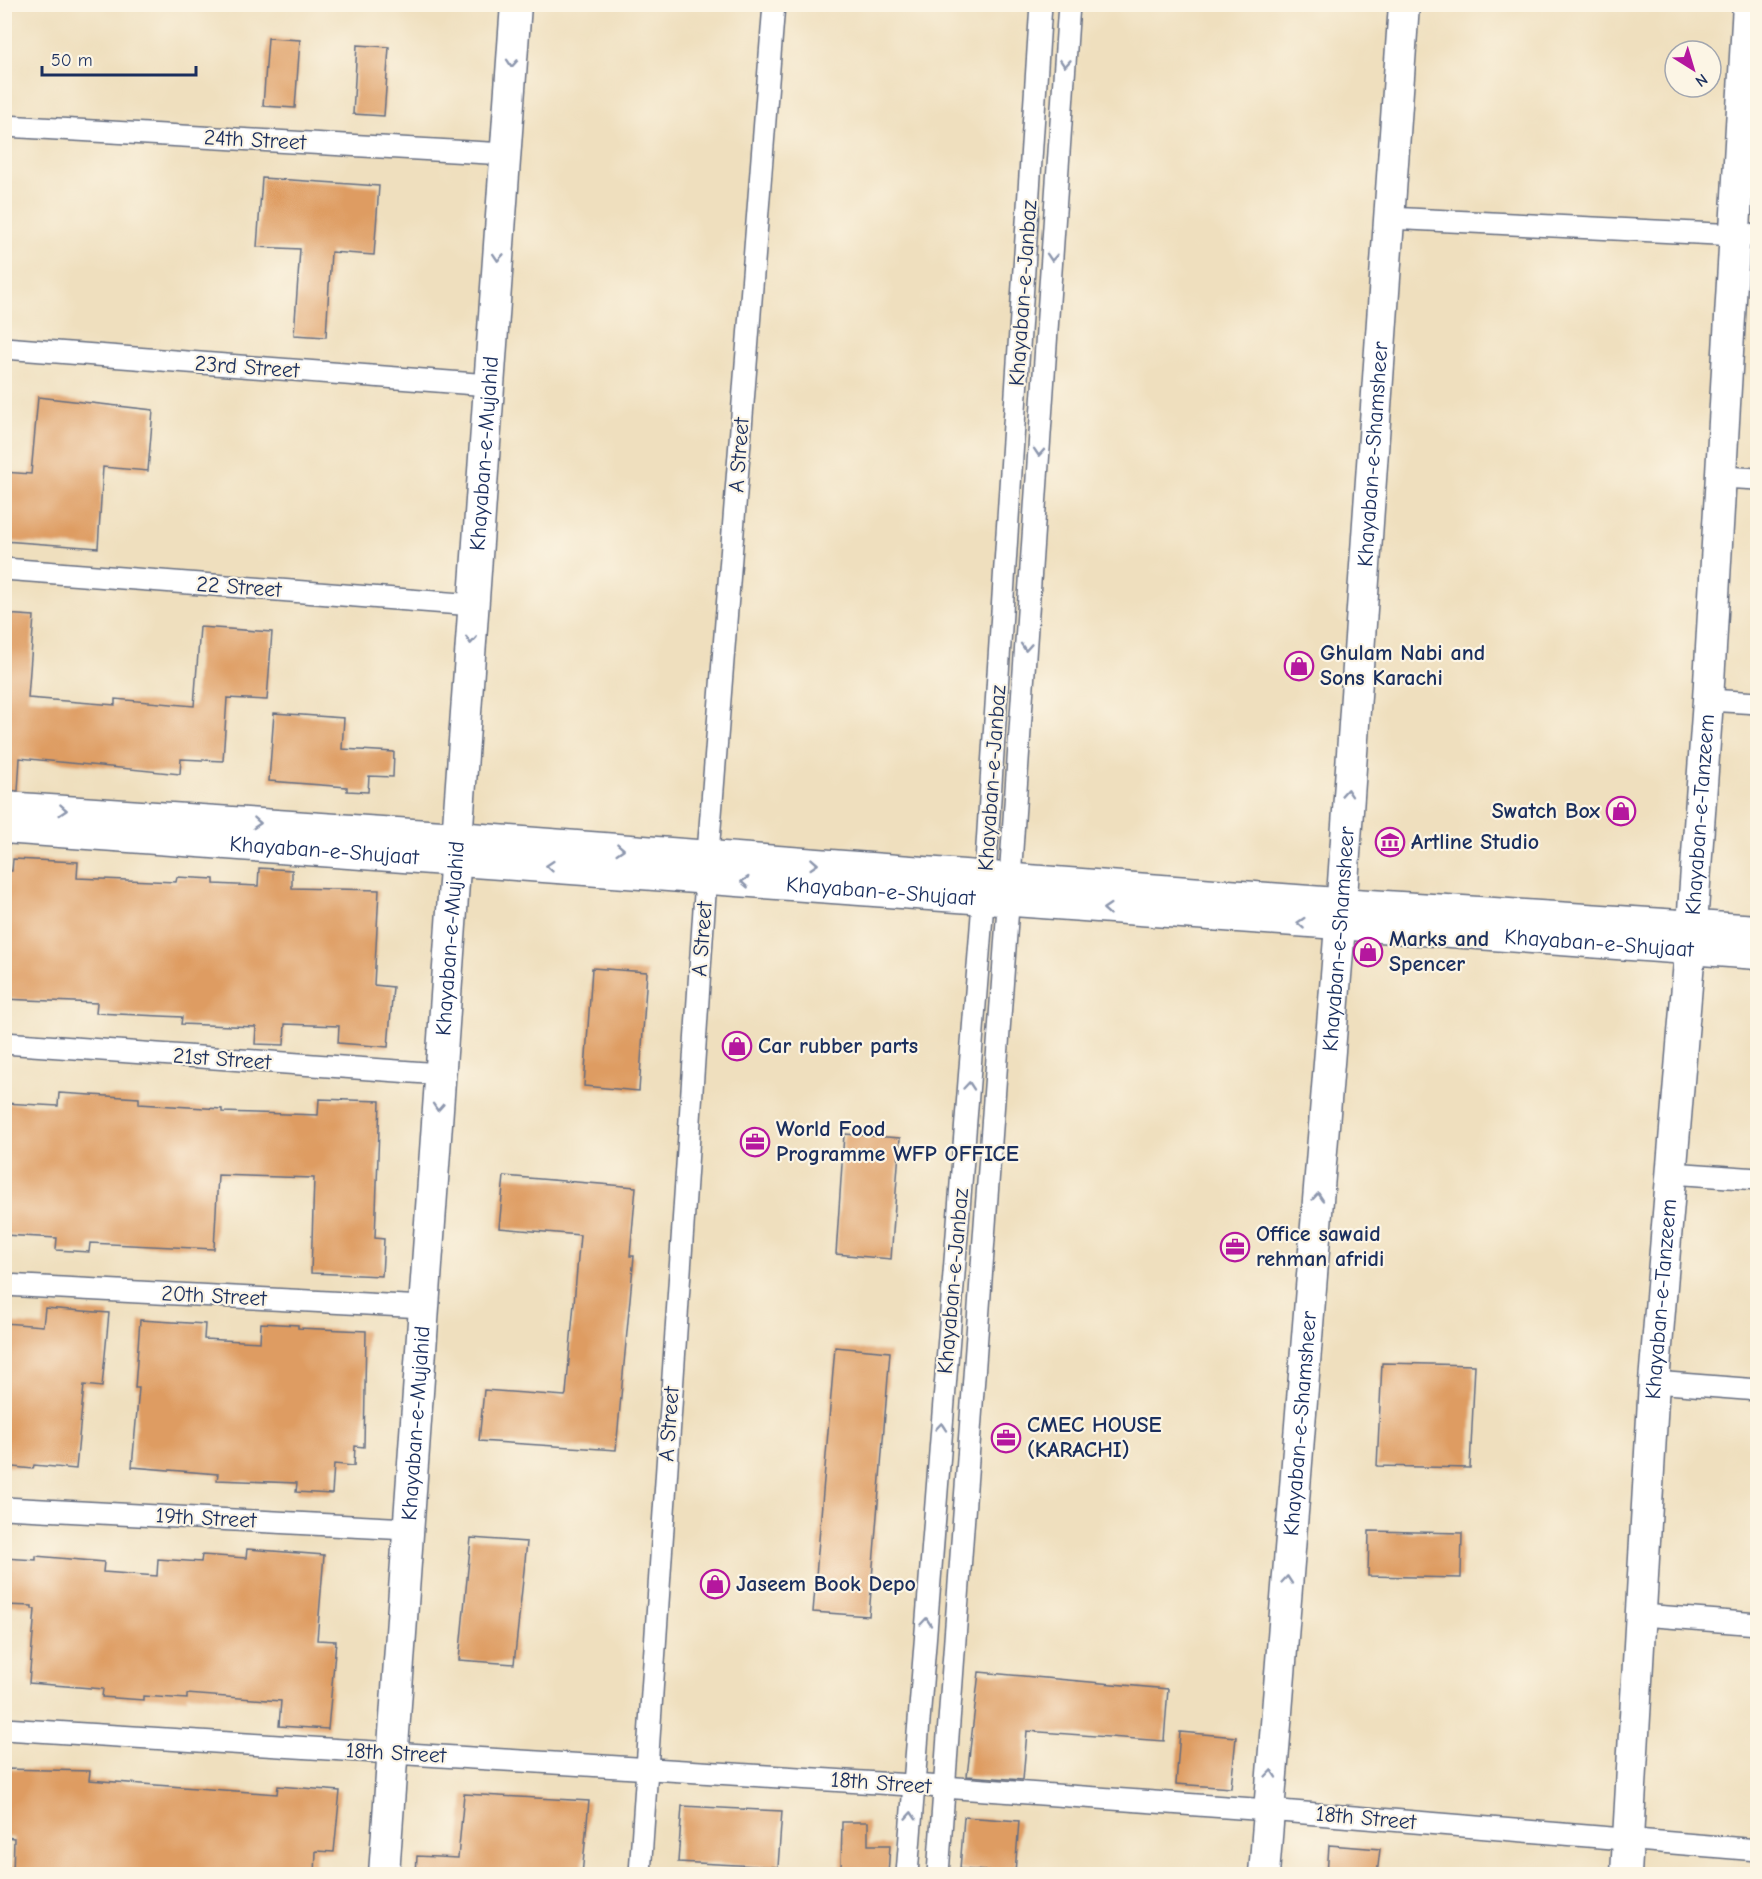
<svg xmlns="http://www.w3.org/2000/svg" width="1762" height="1879" font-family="'Comic Neue',sans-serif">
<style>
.building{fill:#de9c62}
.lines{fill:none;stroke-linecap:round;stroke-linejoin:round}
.street-casing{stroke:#656d80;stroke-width:24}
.secondary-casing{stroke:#656d80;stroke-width:33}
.street{stroke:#fff;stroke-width:21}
.secondary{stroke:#fff;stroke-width:30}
.oneway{stroke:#8d97ae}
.labels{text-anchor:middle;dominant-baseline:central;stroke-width:4.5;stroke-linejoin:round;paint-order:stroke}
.street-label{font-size:22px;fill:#1b2f5e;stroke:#fcf5e5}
.poi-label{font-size:22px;font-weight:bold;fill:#1b2f5e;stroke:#fcf5e5;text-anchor:start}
</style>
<rect width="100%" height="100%" fill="#fcf5e5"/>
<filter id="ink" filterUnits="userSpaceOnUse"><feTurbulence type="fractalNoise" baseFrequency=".0167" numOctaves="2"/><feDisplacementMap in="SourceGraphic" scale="12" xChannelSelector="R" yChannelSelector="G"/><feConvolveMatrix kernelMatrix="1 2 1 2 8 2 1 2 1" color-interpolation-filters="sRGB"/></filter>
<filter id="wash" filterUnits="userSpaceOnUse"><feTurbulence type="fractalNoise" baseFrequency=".008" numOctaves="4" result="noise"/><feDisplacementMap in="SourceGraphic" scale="24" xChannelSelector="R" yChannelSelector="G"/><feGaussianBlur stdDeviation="1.35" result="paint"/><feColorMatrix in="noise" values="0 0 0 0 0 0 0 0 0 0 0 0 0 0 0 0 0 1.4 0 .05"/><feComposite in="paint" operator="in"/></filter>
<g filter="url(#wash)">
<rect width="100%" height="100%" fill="#efdfbe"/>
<g id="blocks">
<g class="building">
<polygon points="268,38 300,40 295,108 263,106"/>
<polygon points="357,45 389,47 384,116 353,114"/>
<polygon points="262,178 379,186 374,255 331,252 326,337 294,335 300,249 257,247"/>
<polygon points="38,397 153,410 148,471 103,467 98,548 4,541 4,472 31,474"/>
<polygon points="4,614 34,616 28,698 115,705 115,699 194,706 200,627 272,632 267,700 227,698 223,761 181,759 180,774 20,758 18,791 4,790"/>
<polygon points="274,713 344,718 342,749 394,752 393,777 369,776 368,792 347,791 347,787 269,781"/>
<polygon points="13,859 78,862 77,878 176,882 177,877 214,879 214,884 258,886 259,868 292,870 292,888 379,890 374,985 393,987 388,1047 338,1043 339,1026 285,1024 284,1045 255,1044 256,1027 181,1024 182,1017 96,1013 97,1003 4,999 4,871 12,871"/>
<polygon points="592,968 647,972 639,1091 584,1086"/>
<polygon points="59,1093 139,1098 139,1104 222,1109 222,1112 318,1115 319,1099 380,1101 375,1238 384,1239 382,1276 311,1273 314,1178 218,1175 214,1249 90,1243 89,1252 56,1250 57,1238 4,1235 4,1103 58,1106"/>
<polygon points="844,1134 900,1138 891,1259 836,1254"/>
<polygon points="504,1176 636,1187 630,1256 634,1256 616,1450 479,1441 484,1390 565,1396 566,1394 580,1235 499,1228"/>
<polygon points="45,1308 109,1313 102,1387 84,1385 76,1469 34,1465 33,1469 4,1466 4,1323 43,1326"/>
<polygon points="140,1320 205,1324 204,1339 260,1342 261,1323 298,1325 298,1328 366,1331 364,1447 355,1446 354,1466 334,1464 332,1494 296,1492 297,1483 217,1480 218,1474 132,1467 139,1388 135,1388"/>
<polygon points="835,1347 890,1352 869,1616 813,1612"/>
<polygon points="1382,1363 1475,1365 1470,1468 1377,1466"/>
<polygon points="1369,1531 1462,1533 1461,1578 1368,1576"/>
<polygon points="471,1538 527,1542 514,1664 459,1660"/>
<polygon points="247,1549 324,1555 317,1640 336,1641 328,1729 279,1726 281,1701 187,1694 187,1699 143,1696 143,1700 102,1697 103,1689 29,1683 35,1609 32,1609 32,1606 4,1605 4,1558 36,1560 36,1556 104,1562 103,1572 157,1576 158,1559 201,1562 202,1555 246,1558"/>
<polygon points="979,1672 1168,1689 1164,1741 1027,1731 1023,1780 967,1776"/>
<polygon points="1180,1732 1236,1737 1231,1788 1176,1784"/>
<polygon points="4,1769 90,1771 89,1780 277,1794 278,1786 340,1791 334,1852 316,1851 315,1875 13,1875 14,1838 4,1837"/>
<polygon points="464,1794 589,1801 582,1875 416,1875 417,1856 458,1858"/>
<polygon points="682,1806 782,1811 778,1867 678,1862"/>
<polygon points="964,1817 1019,1821 1015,1873 960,1869"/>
<polygon points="842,1822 868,1822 868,1845 890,1845 888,1875 841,1870"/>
<polygon points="1329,1845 1380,1849 1377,1875 1327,1875"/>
</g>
</g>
</g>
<g filter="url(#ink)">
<use href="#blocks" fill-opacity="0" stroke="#656d80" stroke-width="1.5"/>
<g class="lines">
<g class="street-casing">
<g id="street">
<polyline points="4,126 506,154"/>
<polyline points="1388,218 1758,236"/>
<polyline points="4,348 489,385"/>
<polyline points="1721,477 1758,479"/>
<polyline points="4,569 474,605"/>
<polyline points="1708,700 1758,703"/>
<polyline points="4,1043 440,1074"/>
<polyline points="1671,1173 1758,1179"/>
<polyline points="4,1285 424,1307"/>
<polyline points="1654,1382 1758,1390"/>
<polyline points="4,1508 408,1529"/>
<polyline points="1642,1615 1758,1624"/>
<polyline points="4,1729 943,1787 1268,1810 1758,1850"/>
<polyline points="640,1874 706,879 774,4"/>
<polyline points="907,1874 985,877 1041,4"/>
<polyline points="938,1874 1010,879 1069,4"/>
</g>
</g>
<g class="secondary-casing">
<g id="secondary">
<polyline points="4,807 457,837 1323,902 1758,930"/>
<path id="s1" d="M4 828C589 868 1173 915 1758 954"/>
<path id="s2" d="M384 1874 516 4"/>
<path id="s3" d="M1264 1874 1340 926 1404 4"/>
<path id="s4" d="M1626 1874 1654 1382 1692 925 1708 700 1748 4"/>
</g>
</g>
<use href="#street" class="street"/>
<use href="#secondary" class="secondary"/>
</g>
<defs><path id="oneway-chevron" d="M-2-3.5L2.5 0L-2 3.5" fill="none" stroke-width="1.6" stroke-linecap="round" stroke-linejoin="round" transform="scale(1.5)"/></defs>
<g class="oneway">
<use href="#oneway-chevron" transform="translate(512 63) rotate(94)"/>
<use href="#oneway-chevron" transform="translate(1065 63) rotate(94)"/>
<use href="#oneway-chevron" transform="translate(498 257) rotate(94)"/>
<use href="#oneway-chevron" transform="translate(1052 257) rotate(94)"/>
<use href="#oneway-chevron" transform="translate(1039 452) rotate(94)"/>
<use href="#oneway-chevron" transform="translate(471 640) rotate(94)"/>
<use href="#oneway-chevron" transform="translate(1026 647) rotate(94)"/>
<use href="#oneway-chevron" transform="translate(1347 793) rotate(-86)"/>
<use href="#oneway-chevron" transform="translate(63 810) rotate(4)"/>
<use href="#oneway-chevron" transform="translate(257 823) rotate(4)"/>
<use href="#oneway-chevron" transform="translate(620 849) rotate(4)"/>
<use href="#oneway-chevron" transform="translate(814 864) rotate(4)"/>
<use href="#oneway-chevron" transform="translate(550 866) rotate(-175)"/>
<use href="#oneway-chevron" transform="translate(745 882) rotate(-176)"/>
<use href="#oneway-chevron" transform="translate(1107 909) rotate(-176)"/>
<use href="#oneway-chevron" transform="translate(1301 923) rotate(-176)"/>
<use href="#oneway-chevron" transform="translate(969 1086) rotate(-85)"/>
<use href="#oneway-chevron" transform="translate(438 1107) rotate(94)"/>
<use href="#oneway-chevron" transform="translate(1318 1197) rotate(-85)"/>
<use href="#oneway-chevron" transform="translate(941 1427) rotate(-85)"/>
<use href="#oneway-chevron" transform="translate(1287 1580) rotate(-85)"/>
<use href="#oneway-chevron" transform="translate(926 1622) rotate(-85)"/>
<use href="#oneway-chevron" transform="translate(1271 1774) rotate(-85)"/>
<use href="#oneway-chevron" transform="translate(911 1816) rotate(-86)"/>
</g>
</g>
<defs>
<g id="shop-ring" transform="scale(1.5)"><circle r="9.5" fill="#fcf5e5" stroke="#b5179e" stroke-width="1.5"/><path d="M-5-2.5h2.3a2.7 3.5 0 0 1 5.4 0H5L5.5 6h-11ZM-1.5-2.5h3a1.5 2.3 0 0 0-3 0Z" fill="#b5179e"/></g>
<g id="museum-ring" transform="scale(1.5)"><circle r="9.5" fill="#fcf5e5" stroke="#b5179e" stroke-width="1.5"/><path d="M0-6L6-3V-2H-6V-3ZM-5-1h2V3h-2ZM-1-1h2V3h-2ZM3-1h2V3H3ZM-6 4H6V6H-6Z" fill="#b5179e"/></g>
<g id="office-ring" transform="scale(1.5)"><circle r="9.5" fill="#fcf5e5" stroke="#b5179e" stroke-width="1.5"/><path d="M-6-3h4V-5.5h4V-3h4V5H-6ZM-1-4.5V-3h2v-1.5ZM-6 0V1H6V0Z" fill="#b5179e"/></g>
</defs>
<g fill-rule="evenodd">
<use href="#shop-ring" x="1299" y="666"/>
<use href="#shop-ring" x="1621" y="811"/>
<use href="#museum-ring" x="1390" y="842"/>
<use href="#shop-ring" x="1368" y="952"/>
<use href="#shop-ring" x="737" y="1046"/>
<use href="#office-ring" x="755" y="1142"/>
<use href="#office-ring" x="1235" y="1247"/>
<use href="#office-ring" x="1006" y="1438"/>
<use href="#shop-ring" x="715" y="1584"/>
</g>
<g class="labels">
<g class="street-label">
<text transform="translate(255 140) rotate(3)">24th Street</text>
<text transform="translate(1023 293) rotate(-86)">Khayaban-e-Janbaz</text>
<text transform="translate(247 367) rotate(4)">23rd Street</text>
<text stroke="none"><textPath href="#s2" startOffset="1424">Khayaban-e-Mujahid</textPath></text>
<text transform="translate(739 455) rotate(-86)">A Street</text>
<text stroke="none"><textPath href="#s3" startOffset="1424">Khayaban-e-Shamsheer</textPath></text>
<text transform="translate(239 587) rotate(4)">22 Street</text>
<text transform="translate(992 778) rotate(-86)">Khayaban-e-Janbaz</text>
<text stroke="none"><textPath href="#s4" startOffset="1062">Khayaban-e-Tanzeem</textPath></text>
<text stroke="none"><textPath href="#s1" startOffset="321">Khayaban-e-Shujaat</textPath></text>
<text stroke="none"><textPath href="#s1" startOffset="879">Khayaban-e-Shujaat</textPath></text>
<text transform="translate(702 939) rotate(-86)">A Street</text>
<text stroke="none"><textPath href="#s2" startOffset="938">Khayaban-e-Mujahid</textPath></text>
<text stroke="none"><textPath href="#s3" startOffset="938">Khayaban-e-Shamsheer</textPath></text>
<text stroke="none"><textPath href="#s1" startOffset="1599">Khayaban-e-Shujaat</textPath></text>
<text transform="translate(222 1059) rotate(4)">21st Street</text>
<text transform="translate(953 1281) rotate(-85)">Khayaban-e-Janbaz</text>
<text transform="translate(214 1296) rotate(3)">20th Street</text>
<text stroke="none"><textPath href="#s4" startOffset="576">Khayaban-e-Tanzeem</textPath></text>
<text stroke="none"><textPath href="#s2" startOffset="452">Khayaban-e-Mujahid</textPath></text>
<text transform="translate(669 1424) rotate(-86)">A Street</text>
<text stroke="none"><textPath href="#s3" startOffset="452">Khayaban-e-Shamsheer</textPath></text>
<text transform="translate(206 1518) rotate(3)">19th Street</text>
<text transform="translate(396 1753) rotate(3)">18th Street</text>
<text transform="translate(881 1783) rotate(4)">18th Street</text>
<text transform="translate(1366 1818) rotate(5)">18th Street</text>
</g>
<g class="poi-label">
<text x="1320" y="653">Ghulam Nabi and<tspan x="1320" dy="25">Sons Karachi</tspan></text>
<text x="1600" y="811" text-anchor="end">Swatch Box</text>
<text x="1411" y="842">Artline Studio</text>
<text x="1389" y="939">Marks and<tspan x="1389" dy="25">Spencer</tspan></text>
<text x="758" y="1046">Car rubber parts</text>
<text x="776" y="1129">World Food<tspan x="776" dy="25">Programme WFP OFFICE</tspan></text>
<text x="1256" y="1234">Office sawaid<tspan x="1256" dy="25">rehman afridi</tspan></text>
<text x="1027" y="1425">CMEC HOUSE<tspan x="1027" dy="25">(KARACHI)</tspan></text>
<text x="736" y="1584">Jaseem Book Depo</text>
</g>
</g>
<rect width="1762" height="1879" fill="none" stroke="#fcf5e5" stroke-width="24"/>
<g transform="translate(1693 69) rotate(143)"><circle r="28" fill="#fcf5e5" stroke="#a2a6af" stroke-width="1.5"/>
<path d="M0-4.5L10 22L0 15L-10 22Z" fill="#b5179e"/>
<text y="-9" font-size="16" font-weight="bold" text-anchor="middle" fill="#1b2f5e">N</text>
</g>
<path d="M42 66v9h154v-9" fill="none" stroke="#1b2f5e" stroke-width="3"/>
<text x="51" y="66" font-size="18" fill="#1b2f5e" stroke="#fcf5e5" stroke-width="4.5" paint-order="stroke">50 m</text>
</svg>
